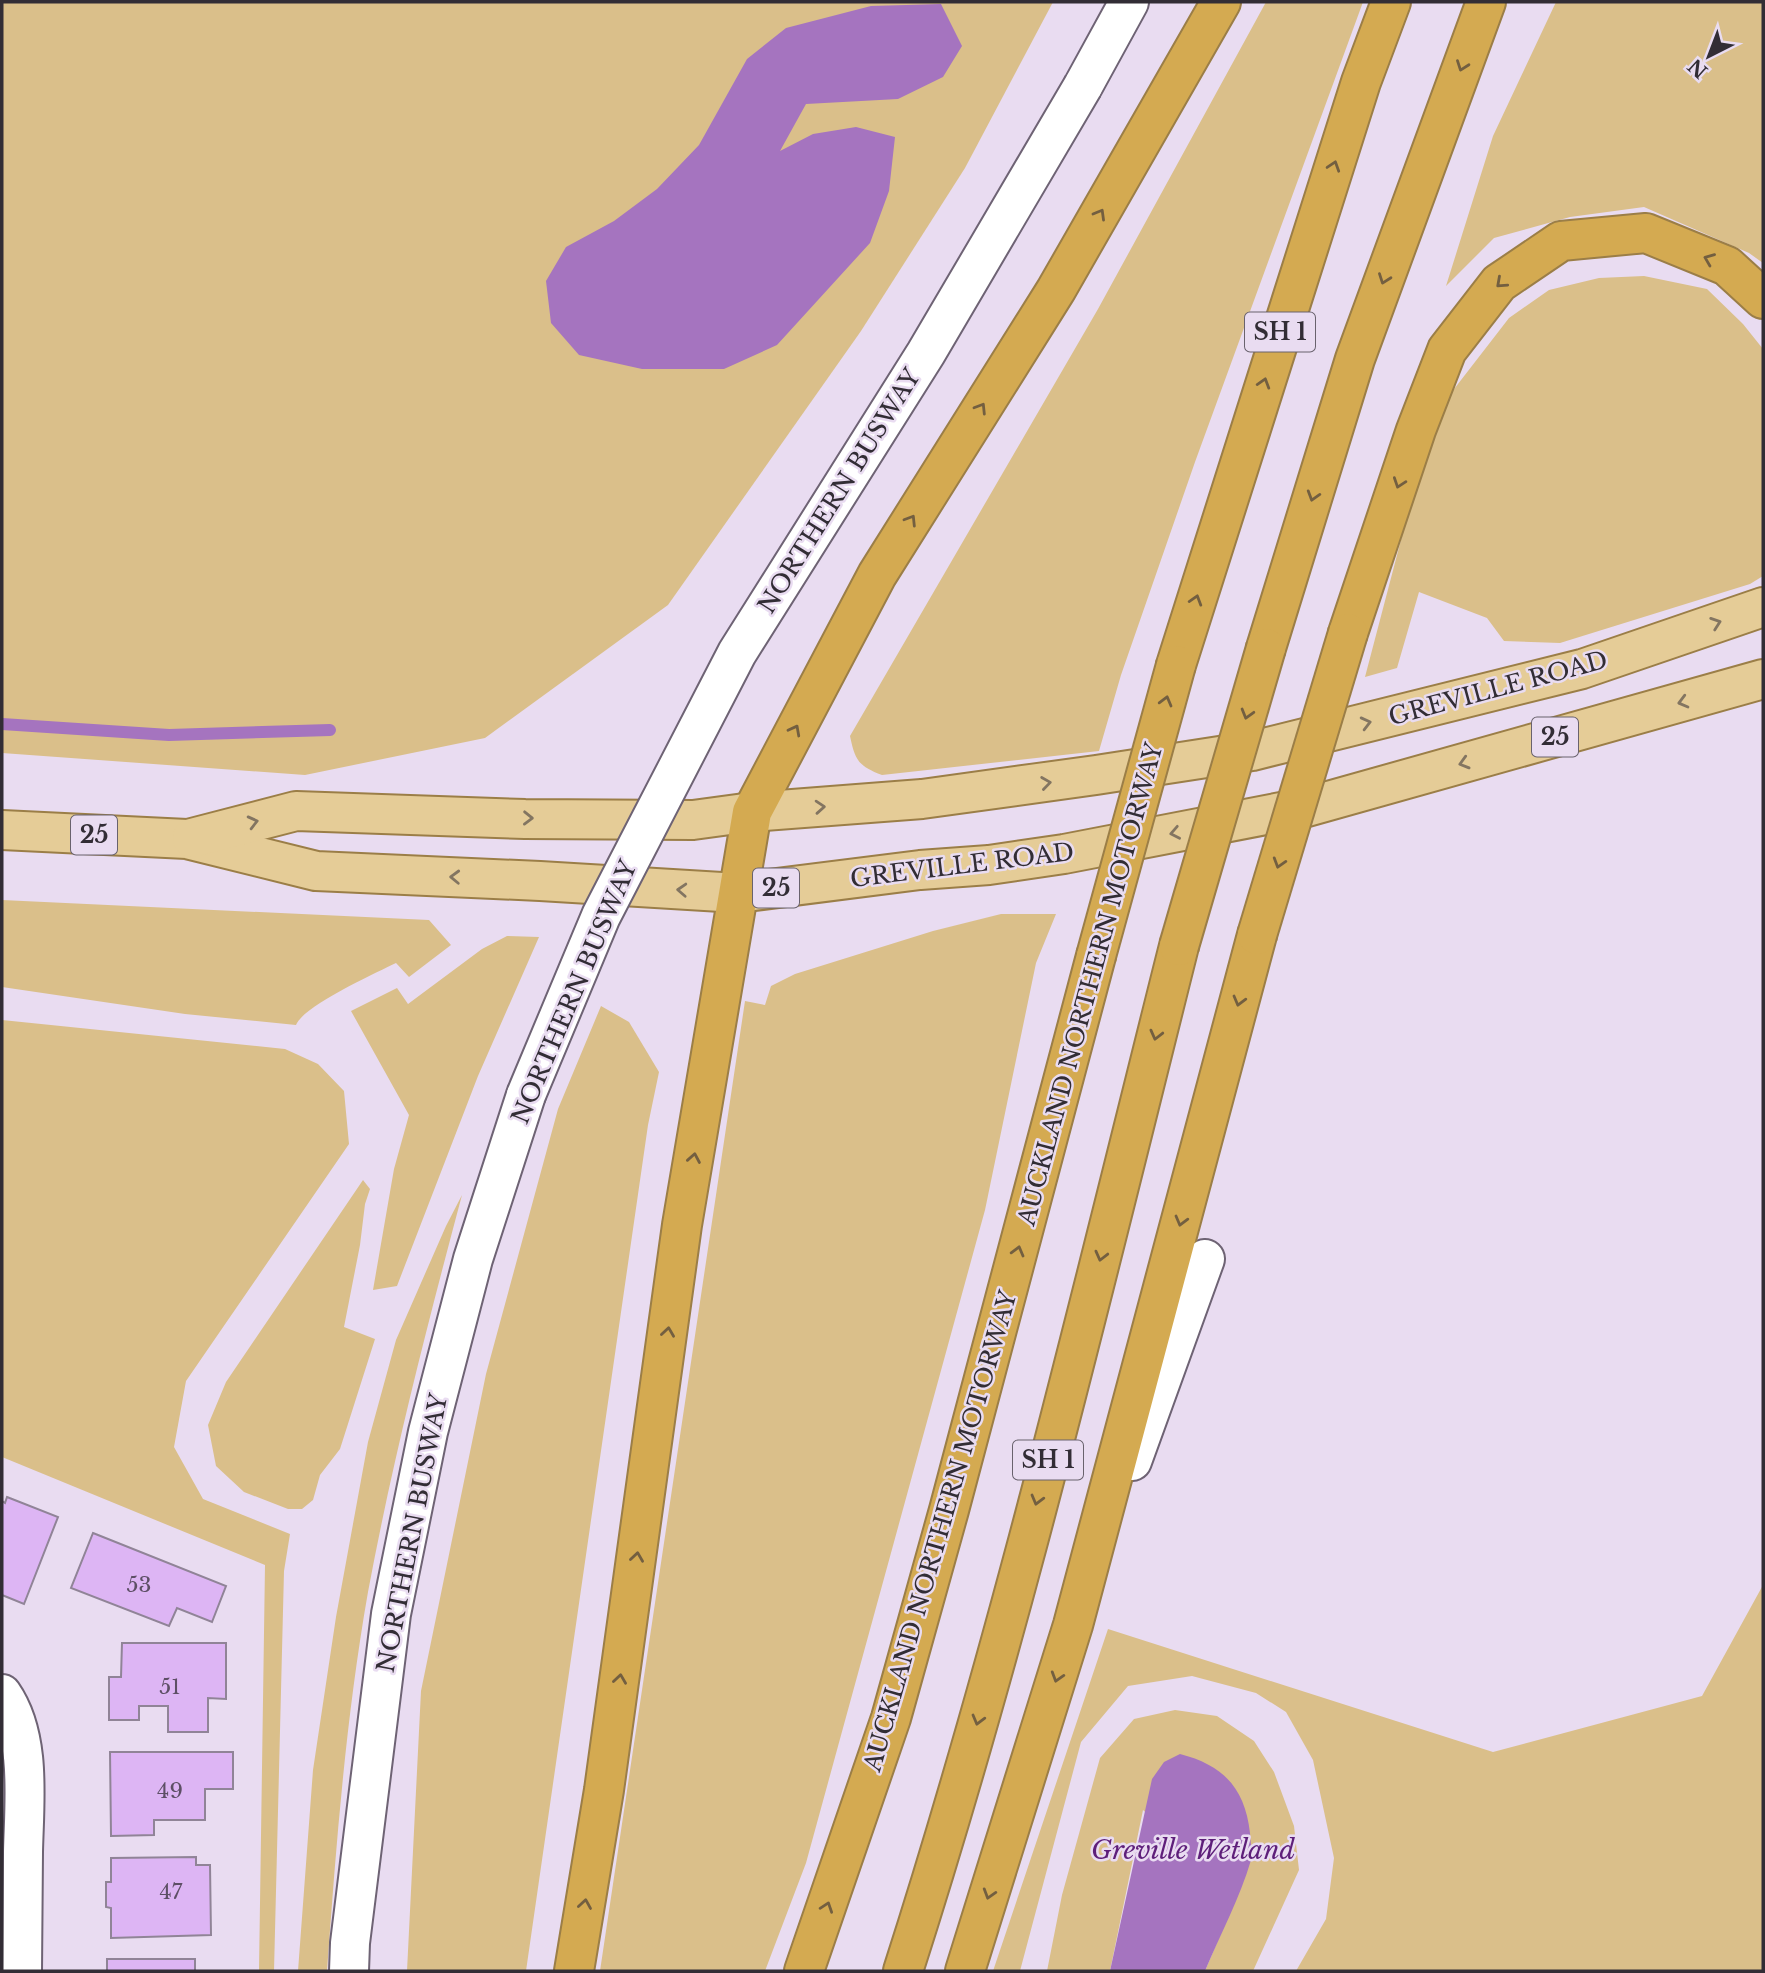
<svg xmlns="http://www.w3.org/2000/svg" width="1765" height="1973" font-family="'Libre Baskerville',serif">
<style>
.green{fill:#dabf8a}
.water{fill:#a574bf}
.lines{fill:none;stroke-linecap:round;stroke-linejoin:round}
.stream{stroke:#a574bf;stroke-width:12}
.building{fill:#ddb5f4;stroke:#908497;stroke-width:2}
.minor-casing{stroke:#6e6374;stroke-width:42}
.major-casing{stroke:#9b7e47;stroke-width:42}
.highway-casing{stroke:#9b7e47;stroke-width:42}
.minor{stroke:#fff;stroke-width:38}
.major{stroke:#e5cc97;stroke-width:38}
.highway{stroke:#d4aa51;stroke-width:38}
.minor-bridge-casing{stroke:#6e6374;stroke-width:42;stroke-linecap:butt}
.highway-bridge-casing{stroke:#9b7e47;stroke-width:42;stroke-linecap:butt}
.minor-bridge{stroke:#fff;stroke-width:38}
.highway-bridge{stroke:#d4aa51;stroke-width:38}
.oneway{stroke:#735f40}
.oneway2{stroke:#837561}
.labels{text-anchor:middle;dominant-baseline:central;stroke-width:5;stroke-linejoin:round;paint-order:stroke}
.number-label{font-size:21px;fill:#5d4f65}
.shield{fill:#e9dcf1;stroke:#69626d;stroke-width:2}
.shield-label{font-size:23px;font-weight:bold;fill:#322d35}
.street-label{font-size:24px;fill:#322d35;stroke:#e9dcf1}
.water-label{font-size:26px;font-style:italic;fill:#5e1f7a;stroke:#e9dcf1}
</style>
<rect width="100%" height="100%" fill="#e9dcf1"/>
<g class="green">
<polygon points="2,2 1053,2 965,168 861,331 668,605 485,738 305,775 2,753"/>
<path d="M1266 2H1363L1195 462 1121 675 1099 751 882 775C858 766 855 760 850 736L1098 309Z"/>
<polygon points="1556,2 1763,2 1763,263 1749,253 1644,207 1570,217 1494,238 1446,286 1493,136"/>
<polygon points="1644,276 1707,289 1743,324 1763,349 1763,576 1750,584 1560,643 1504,641 1487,618 1419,592 1397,668 1365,677 1417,479 1451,393 1509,318 1549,290 1599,278"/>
<path d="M2 900 429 920 451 945 409 977 396 963C376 973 303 1006 296 1025L185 1014 2 987Z"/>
<polygon points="1001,914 1056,914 1036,963 985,1210 806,1863 765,1971 600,1971 745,1001 765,1005 771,986 795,974 933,931"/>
<polygon points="507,936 539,937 478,1076 397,1286 373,1290 394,1169 409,1115 351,1011 397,988 408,1004 482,949"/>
<polygon points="601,1006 629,1022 659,1072 648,1125 526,1971 407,1971 421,1691 486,1374 558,1109"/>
<polygon points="2,1020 285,1049 318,1064 344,1091 349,1144 186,1381 174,1447 203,1499 290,1534 284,1571 274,1971 259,1971 265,1565 2,1457"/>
<polygon points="363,1180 370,1189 365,1204 360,1245 344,1327 375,1339 340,1449 320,1475 313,1500 302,1509 288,1509 244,1492 216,1466 208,1425 226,1382"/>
<path d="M462 1195C427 1326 393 1458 368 1592 346 1717 336 1845 327 1971H298L313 1770 336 1617 368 1442 396 1340 446 1226Z"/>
<polygon points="1763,1585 1763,1971 1296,1971 1326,1919 1334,1858 1313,1760 1286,1712 1256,1693 1192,1676 1128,1686 1081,1742 1020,1971 993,1971 1108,1629 1493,1752 1702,1696"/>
<polygon points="1175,1710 1217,1716 1254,1741 1274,1772 1294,1826 1299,1870 1253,1971 1205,1971 1237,1895 1143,1810 1110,1971 1047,1971 1062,1895 1100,1758 1134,1719"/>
</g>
<g class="water">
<polygon points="941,4 962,46 943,77 898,99 806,104 780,151 813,134 856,127 895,137 889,191 870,243 777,345 724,369 642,369 579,355 551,323 546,281 566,247 614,221 657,189 699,145 747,59 786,28 871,6"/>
<path d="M1180 1754C1223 1765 1245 1788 1250 1833 1250 1842 1253 1852 1251 1860 1240 1898 1220 1935 1205 1971H1110L1152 1779 1164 1762Z"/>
</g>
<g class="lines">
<polyline class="stream" points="2,724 169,735 330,730"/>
</g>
<g class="building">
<polygon points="7,1497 58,1517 24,1604 2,1595 2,1501 5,1503"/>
<polygon points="93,1533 226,1586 212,1622 177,1608 169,1626 71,1588"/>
<polygon points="122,1643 226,1643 226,1699 208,1698 208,1732 168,1732 168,1706 139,1706 139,1720 109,1720 109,1677 121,1677"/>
<polygon points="110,1752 233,1752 233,1789 205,1789 205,1820 154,1820 154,1835 111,1836"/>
<polygon points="196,1857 196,1865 210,1865 211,1935 111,1938 111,1908 106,1907 106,1882 111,1882 111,1858"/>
<rect x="107" y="1959" width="88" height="12"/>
</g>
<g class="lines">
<g class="minor-casing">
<g id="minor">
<polyline points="1083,86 1129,2"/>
<polyline points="1132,1461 1205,1259"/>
<path d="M2 1694C32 1737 24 1802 23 1852 23 1892 22 1931 22 1971"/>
<polyline points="349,1971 350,1943 391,1614 428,1432 473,1259 526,1095"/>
</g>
</g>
<g class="major-casing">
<g id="major">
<polyline points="2,830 187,839 316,871 540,881 738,893 920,870 989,865 1064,854 1307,807 1763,679"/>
<polyline points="192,838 296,811 525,819 693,820 752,812 922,799 1096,775 1252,751 1582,669 1763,607"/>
</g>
</g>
<g class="highway-casing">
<g id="highway">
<polyline points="1348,633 1416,430 1447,350 1499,283 1561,241 1646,233 1727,266 1763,299"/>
<polyline points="1266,648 1355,359 1486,2"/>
<polyline points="1176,665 1361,82 1391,2"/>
<polyline points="574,1971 604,1790 682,1225 752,812 877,575 1056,290 1221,2"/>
<polyline points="804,1971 891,1718 949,1510 1096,956"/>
<path d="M903 1971C1011 1635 1093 1288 1179 946"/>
<polyline points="965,1971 1073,1625 1257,935"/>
</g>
</g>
<use href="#minor" class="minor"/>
<use href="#major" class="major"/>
<use href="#highway" class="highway"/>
<g class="minor-bridge-casing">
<polyline id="minor-bridge" points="526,1095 601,916 737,653 926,353 1083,86"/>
</g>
<g class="highway-bridge-casing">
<g id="highway-bridge">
<polyline points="1257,935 1348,633"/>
<polyline points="1179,946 1266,648"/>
<polyline points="1096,956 1176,665"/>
</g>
</g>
<use href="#minor-bridge" class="minor-bridge"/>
<use href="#highway-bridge" class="highway-bridge"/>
</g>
<defs><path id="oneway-chevron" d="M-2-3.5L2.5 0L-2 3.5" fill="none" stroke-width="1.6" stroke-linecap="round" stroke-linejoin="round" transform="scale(1.75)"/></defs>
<g class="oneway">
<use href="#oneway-chevron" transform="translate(1462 66) rotate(110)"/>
<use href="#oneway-chevron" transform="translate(1334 166) rotate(-72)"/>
<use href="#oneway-chevron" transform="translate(1100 214) rotate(-60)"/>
<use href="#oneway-chevron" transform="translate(1709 259) rotate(-158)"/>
<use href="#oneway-chevron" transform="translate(1384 279) rotate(110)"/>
<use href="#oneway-chevron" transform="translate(1501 283) rotate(138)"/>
<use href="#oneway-chevron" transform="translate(1264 383) rotate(-73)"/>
<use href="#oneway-chevron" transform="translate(981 408) rotate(-58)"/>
<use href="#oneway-chevron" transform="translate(1399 483) rotate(109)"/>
<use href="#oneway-chevron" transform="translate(1313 496) rotate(107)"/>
<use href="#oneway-chevron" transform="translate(911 520) rotate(-58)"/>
<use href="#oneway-chevron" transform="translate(1196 600) rotate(-73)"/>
<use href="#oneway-chevron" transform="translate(1166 701) rotate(-75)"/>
<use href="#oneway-chevron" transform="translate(1247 714) rotate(106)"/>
<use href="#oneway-chevron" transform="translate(795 730) rotate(-62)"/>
<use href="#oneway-chevron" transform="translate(1279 863) rotate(107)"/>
<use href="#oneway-chevron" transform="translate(1239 1001) rotate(105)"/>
<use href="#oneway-chevron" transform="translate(1156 1035) rotate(104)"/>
<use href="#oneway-chevron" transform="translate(694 1158) rotate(-80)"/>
<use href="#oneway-chevron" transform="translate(1181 1221) rotate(105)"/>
<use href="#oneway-chevron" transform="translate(1018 1251) rotate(-75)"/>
<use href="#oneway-chevron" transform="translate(1101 1256) rotate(104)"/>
<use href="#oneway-chevron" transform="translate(668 1332) rotate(-82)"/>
<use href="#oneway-chevron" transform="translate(1037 1500) rotate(105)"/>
<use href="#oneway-chevron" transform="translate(637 1557) rotate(-82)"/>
<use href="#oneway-chevron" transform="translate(1057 1677) rotate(107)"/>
<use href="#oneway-chevron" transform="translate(620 1679) rotate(-82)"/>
<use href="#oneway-chevron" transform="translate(978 1720) rotate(105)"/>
<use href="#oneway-chevron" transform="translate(989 1894) rotate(107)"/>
<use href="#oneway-chevron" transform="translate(585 1904) rotate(-81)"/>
<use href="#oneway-chevron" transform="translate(827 1907) rotate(-71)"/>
</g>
<g class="oneway2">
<use href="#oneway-chevron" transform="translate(1716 623) rotate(-19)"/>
<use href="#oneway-chevron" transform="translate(1683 702) rotate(165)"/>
<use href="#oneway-chevron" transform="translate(1366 723) rotate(-14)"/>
<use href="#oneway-chevron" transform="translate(1464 763) rotate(164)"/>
<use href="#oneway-chevron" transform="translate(1046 783) rotate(-8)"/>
<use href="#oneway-chevron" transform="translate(820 807) rotate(-4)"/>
<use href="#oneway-chevron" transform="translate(528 818) rotate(1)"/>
<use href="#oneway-chevron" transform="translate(253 822) rotate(-14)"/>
<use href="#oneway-chevron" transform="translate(1175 833) rotate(169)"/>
<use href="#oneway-chevron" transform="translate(455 877) rotate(-178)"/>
<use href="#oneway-chevron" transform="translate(682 890) rotate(-177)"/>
</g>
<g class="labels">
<g class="number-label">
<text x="139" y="1585">53</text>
<text x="170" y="1687">51</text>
<text x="170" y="1791">49</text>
<text x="171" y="1892">47</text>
</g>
<g class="shield">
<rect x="1245" y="312.5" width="70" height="39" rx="5"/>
<rect x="1532" y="717.5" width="46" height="39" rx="5"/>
<rect x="71" y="815.5" width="46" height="39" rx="5"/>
<rect x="753" y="868.5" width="46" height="39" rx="5"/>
<rect x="1013" y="1440.5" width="70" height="39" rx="5"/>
</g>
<g class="shield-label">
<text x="1280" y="332">SH 1</text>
<text x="1555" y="737">25</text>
<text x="94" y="835">25</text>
<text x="776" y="888">25</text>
<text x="1048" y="1460">SH 1</text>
</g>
<g class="street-label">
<text transform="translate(839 491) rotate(-58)">NORTHERN BUSWAY</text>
<text transform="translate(1498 688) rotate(-15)">GREVILLE ROAD</text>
<text transform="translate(962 865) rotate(-7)">GREVILLE ROAD</text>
<text transform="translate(1090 984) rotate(-75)">AUCKLAND NORTHERN MOTORWAY</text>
<text transform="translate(574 992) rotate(-67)">NORTHERN BUSWAY</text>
<text transform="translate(940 1531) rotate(-74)">AUCKLAND NORTHERN MOTORWAY</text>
<text transform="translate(412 1533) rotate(-79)">NORTHERN BUSWAY</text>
</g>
<g class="water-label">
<text x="1193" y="1850">Greville Wetland</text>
</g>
</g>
<rect width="1765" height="1973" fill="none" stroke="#322d35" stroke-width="7"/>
<g transform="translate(1709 56) rotate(222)" stroke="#e9dcf1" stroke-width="5" paint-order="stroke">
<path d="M0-5L12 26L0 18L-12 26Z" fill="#322d35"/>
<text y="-10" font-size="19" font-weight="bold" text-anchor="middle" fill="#322d35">N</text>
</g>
</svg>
